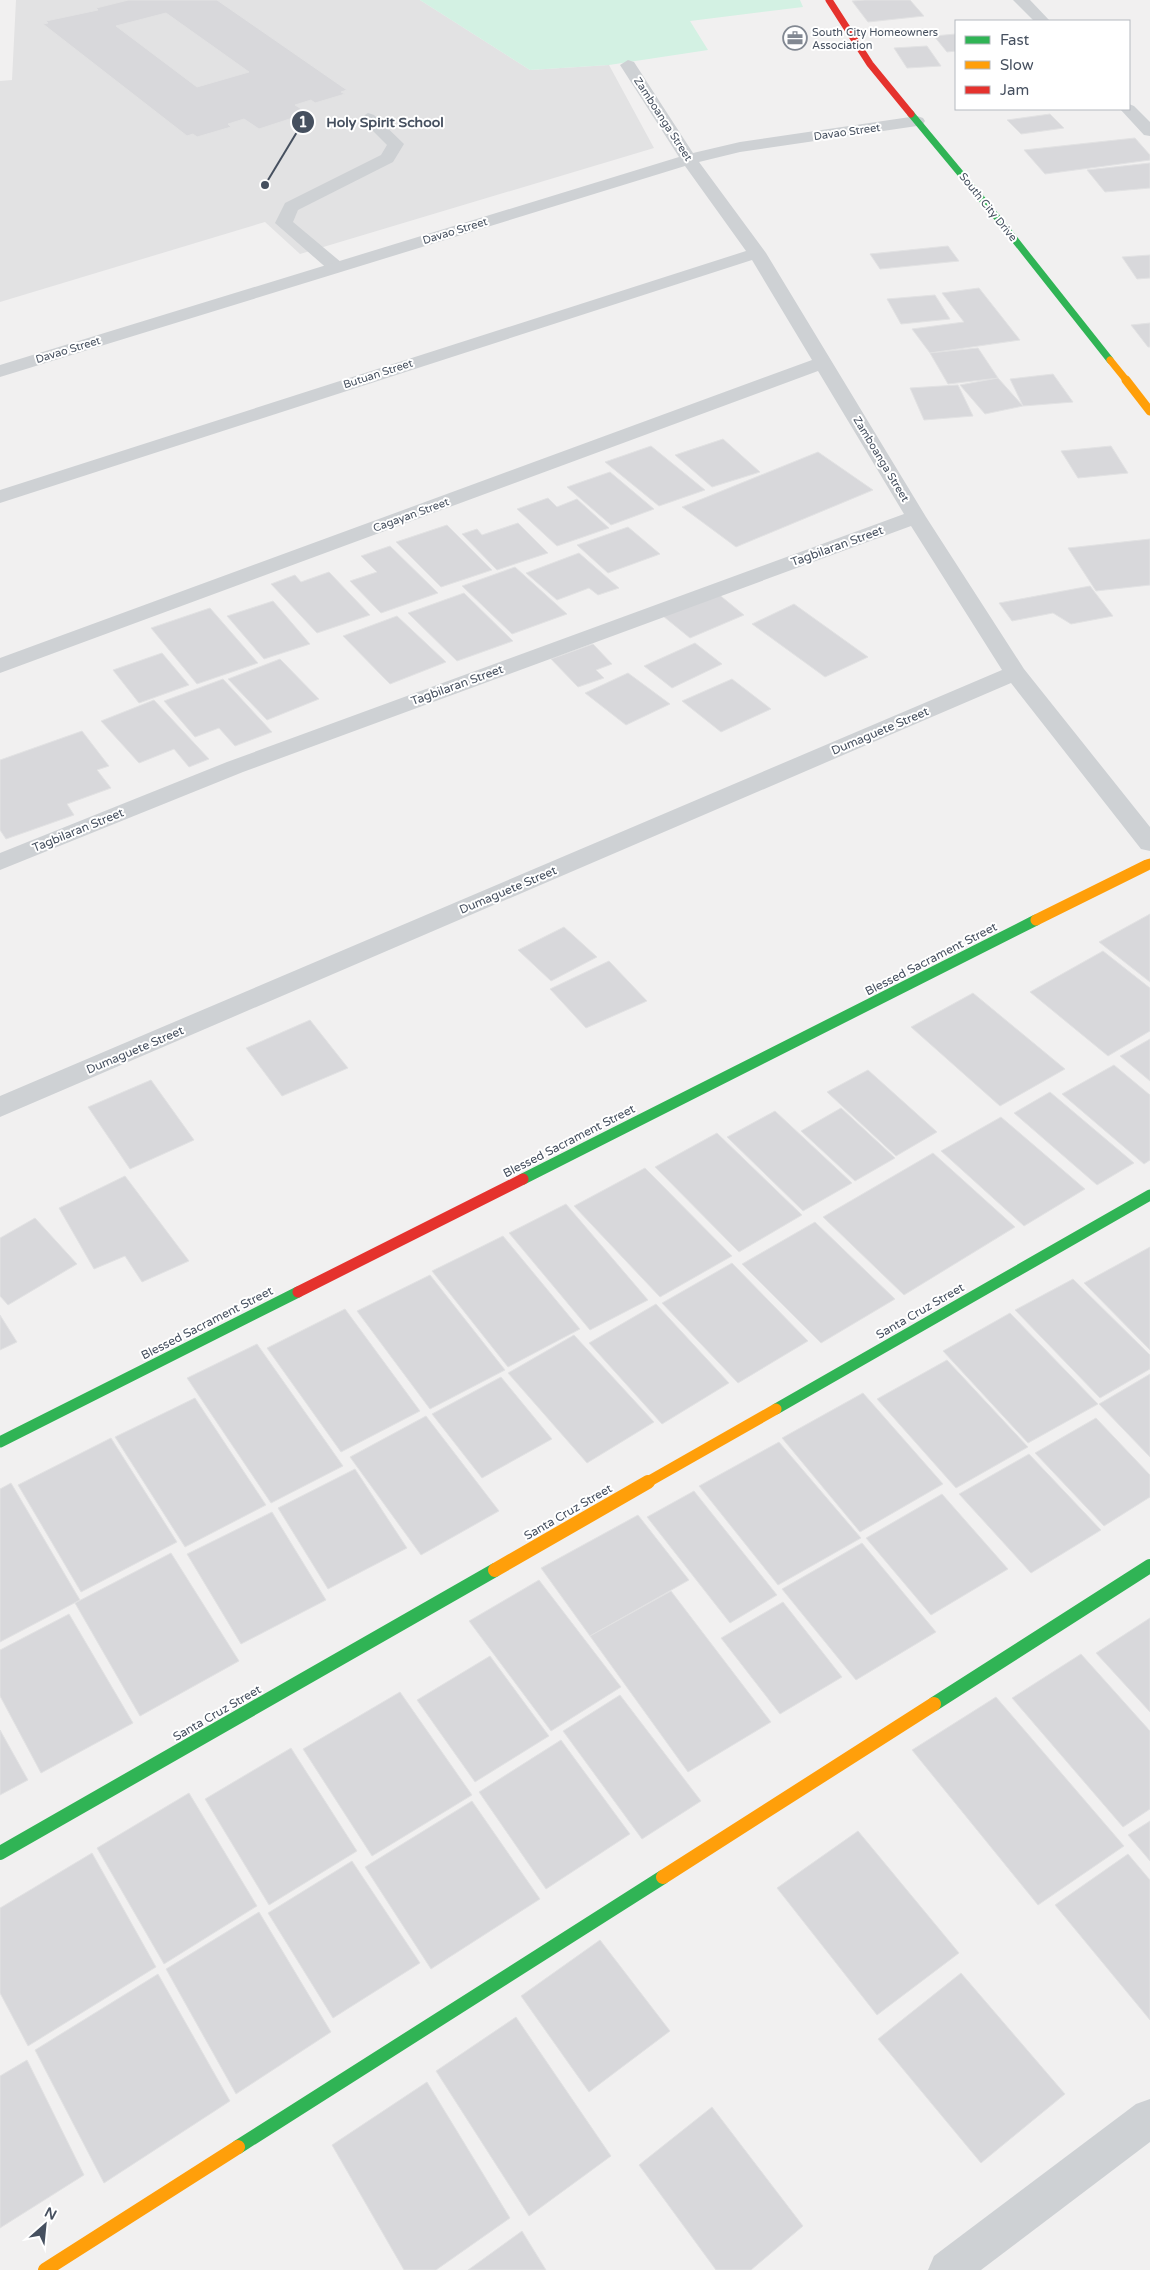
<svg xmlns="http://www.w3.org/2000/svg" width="1150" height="2270" font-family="'Varela Round',sans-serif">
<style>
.education{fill:#e2e2e3}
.green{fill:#d3f1e3}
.building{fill:#d8d8db;stroke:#e2e2e3;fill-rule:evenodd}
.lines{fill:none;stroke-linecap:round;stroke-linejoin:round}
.lane{fill:#ced1d4;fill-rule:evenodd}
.street{fill:#ced1d4;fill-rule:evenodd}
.fast-far2{stroke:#30b455;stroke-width:7}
.fast-far1{stroke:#30b455;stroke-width:11}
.fast{stroke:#30b455;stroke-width:14}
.slow-far3{stroke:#ff9f0a;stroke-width:7}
.slow-far2{stroke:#ff9f0a;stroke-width:9}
.slow-far1{stroke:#ff9f0a;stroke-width:11}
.slow{stroke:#ff9f0a;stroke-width:14}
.jam-far1{stroke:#e5322d;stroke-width:7}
.jam{stroke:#e5322d;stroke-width:11}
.labels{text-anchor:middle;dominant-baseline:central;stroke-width:4;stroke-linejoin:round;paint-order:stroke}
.far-poi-label{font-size:11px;fill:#46505f;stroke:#fff;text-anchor:start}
.far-street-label{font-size:11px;fill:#46505f;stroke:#fff}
.street-label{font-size:12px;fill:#46505f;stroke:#fff}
.leader{fill:none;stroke:#46505f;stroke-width:2}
.callout-dot{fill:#46505f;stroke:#fff;stroke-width:2}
.mark-label{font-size:15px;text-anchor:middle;font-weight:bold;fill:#fff}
.callout-label{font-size:14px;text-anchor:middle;font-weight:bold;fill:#46505f;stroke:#fff;stroke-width:4;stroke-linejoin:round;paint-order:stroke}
</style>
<rect width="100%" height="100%" fill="#f1f0f0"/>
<polygon class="education" points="16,0 420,0 530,70 609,65 654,148 300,254 265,222 0,302 0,81 12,80"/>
<polygon class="green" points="420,0 800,0 803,7 690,21 708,50 609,65 530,70"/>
<g class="building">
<path d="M128 0H217L347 90 341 92 345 94 315 103 311 100 295 105 308 113 259 129 244 119 228 124 231 127 197 137 193 134 187 136 43 24 48 23 46 21 98 10 96 8ZM166 13 249 72 197 87 116 26Z"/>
<polygon points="865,0 910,0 924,16 868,22 852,1"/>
<polygon points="956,34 956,51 947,52 934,36"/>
<polygon points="927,46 941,66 907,68 894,48"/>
<polygon points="1050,114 1064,128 1021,134 1007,120"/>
<polygon points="1135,138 1150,155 1150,160 1045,174 1024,150"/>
<polygon points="1150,163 1150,188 1105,192 1087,170"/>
<polygon points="948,246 959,261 880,269 870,254"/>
<polygon points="1150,255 1150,278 1137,279 1122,257"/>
<polygon points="979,288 1020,340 930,353 912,329 964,322 942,293"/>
<polygon points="935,295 950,319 901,324 887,299"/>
<polygon points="1150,323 1150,347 1148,347 1131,325"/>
<polygon points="978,348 998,378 948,384 930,353"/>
<polygon points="1053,374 1073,402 1023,406 1010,379"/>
<polygon points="998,378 1023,406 985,414 960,385"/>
<polygon points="958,385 973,416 924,420 910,388"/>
<polygon points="723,439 760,472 712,487 675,455"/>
<polygon points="651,446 705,490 659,506 605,462"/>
<polygon points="1111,446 1128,473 1078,478 1061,451"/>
<polygon points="818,452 873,490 736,547 682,507"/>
<polygon points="610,472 654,509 611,525 567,487"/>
<polygon points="548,498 557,507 577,499 609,528 557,546 517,509"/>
<polygon points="518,523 548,553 497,570 462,534 477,529 482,535"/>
<polygon points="447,525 492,570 441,587 396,542"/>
<polygon points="628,527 660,554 608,573 577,545"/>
<polygon points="1150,539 1150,585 1096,591 1068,548"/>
<polygon points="390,546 438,593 381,613 350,581 377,572 361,556"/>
<polygon points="579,553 619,588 598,595 589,588 557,600 526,573"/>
<polygon points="515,567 567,614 512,634 462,586"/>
<polygon points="329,572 370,615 317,633 271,584 295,575 301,582"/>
<polygon points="1090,586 1113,616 1071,624 1053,613 1012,621 999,603"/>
<polygon points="464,593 513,641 457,661 408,613"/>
<polygon points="717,593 744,615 690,638 663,616"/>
<polygon points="273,601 310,644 264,659 227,616"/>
<polygon points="794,604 868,657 825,677 752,624"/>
<polygon points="210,608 258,663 197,684 151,628"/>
<polygon points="397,616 446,662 390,684 343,636"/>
<polygon points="695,643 722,664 672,688 644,666"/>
<polygon points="593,644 612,664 596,670 604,678 578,687 551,659"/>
<polygon points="162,653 189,685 139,703 113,670"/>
<polygon points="280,659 319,699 267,720 228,679"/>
<polygon points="628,673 670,704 626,725 585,693"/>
<polygon points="223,679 272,732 235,746 219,728 195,737 164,701"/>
<polygon points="732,679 771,709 721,732 682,701"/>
<polygon points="154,700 209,759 189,767 174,749 139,763 101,721"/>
<polygon points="82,731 109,766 97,770 111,788 67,804 74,815 6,839 0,830 0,760"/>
<polygon points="1150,914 1150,982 1099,942"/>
<polygon points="564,927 597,957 551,981 518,950"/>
<polygon points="1103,951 1150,988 1150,1031 1108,1056 1030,992"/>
<polygon points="609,961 647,1001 586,1028 550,989"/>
<polygon points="973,993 1065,1069 1000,1106 911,1027"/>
<polygon points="310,1020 348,1068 282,1096 246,1048"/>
<polygon points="1150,1039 1150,1081 1120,1056"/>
<polygon points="1114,1065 1150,1095 1150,1160 1144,1164 1062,1094"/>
<polygon points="868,1070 937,1132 896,1156 827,1092"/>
<polygon points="151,1080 194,1140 130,1169 88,1107"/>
<polygon points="1050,1092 1134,1163 1097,1185 1014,1113"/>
<polygon points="841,1108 895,1158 855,1181 801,1131"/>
<polygon points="775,1111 852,1183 803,1211 727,1137"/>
<polygon points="1001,1117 1085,1189 1024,1226 941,1151"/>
<polygon points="717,1133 802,1215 739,1252 655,1167"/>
<polygon points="933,1153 1015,1227 904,1295 823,1217"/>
<polygon points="645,1168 732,1256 660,1297 574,1206"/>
<polygon points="125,1176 189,1261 142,1282 125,1256 94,1269 59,1208"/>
<polygon points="566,1204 648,1300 590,1330 509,1233"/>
<polygon points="35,1218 77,1264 8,1305 0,1296 0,1238"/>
<polygon points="815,1222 895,1299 821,1343 742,1264"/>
<polygon points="503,1236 580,1329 508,1367 432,1271"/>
<polygon points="1150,1247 1150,1350 1084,1283"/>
<polygon points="732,1263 808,1341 738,1383 662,1303"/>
<polygon points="430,1275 505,1370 430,1409 357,1311"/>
<polygon points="1073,1279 1150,1355 1150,1369 1100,1398 1015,1310"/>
<polygon points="656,1304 729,1383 662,1424 589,1343"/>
<polygon points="345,1309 420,1411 341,1452 267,1348"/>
<polygon points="1010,1313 1098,1404 1028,1443 943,1351"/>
<polygon points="0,1315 17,1342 0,1350"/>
<polygon points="574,1335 654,1422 587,1463 508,1373"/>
<polygon points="257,1344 343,1466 271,1503 187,1378"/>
<polygon points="947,1360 1028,1447 956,1488 877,1399"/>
<polygon points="1150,1374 1150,1457 1099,1404"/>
<polygon points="501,1377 552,1439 482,1478 432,1414"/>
<polygon points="863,1393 943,1484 860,1532 782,1438"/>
<polygon points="195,1398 266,1505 185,1547 115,1437"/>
<polygon points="426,1416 499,1511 421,1555 350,1457"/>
<polygon points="1096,1418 1150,1475 1150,1497 1104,1526 1035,1453"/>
<polygon points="111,1438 177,1542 81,1592 18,1485"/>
<polygon points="779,1442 861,1538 778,1585 699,1486"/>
<polygon points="1029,1454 1101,1530 1031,1573 959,1494"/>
<polygon points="355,1469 407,1548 328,1589 278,1508"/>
<polygon points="11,1483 80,1600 0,1642 0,1489"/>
<polygon points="694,1491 777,1595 730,1623 647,1517"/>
<polygon points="942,1494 1008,1569 931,1615 866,1538"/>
<polygon points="272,1512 326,1600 241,1644 187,1554"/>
<polygon points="638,1515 689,1580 590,1636 541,1568"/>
<polygon points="862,1543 936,1632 856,1680 782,1589"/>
<polygon points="171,1553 239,1661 140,1716 75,1603"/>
<polygon points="539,1580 621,1687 551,1731 469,1621"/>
<polygon points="671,1591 771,1722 688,1772 590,1636"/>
<polygon points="783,1602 842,1677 780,1714 721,1638"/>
<polygon points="69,1614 133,1723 41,1773 0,1696 0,1650"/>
<polygon points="1150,1618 1150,1712 1096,1653"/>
<polygon points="1081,1654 1150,1731 1150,1809 1123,1827 1012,1698"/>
<polygon points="490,1656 549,1736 475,1782 417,1700"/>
<polygon points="400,1692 472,1795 372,1856 303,1749"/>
<polygon points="620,1695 701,1801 642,1839 563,1731"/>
<polygon points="996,1697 1124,1846 1038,1905 912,1750"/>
<polygon points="0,1730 28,1780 0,1795"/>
<polygon points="561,1740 630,1834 546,1889 479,1792"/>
<polygon points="291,1748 357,1851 269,1905 205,1799"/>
<polygon points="189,1793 257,1906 164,1964 97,1848"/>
<polygon points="472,1801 540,1899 431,1969 365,1867"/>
<polygon points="1150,1821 1150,1861 1128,1835"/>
<polygon points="858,1831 959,1953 877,2015 777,1888"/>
<polygon points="92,1853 156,1967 28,2046 0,1993 0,1908"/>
<polygon points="1128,1854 1150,1880 1150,2020 1055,1905"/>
<polygon points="352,1861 420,1963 333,2018 268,1913"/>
<polygon points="259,1912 331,2032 236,2094 166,1969"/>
<polygon points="600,1940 670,2031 589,2092 521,1996"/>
<polygon points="961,1973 1065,2094 981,2163 878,2039"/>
<polygon points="158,1974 230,2101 104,2183 35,2050"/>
<polygon points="516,2017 611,2156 529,2216 436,2071"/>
<polygon points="27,2060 84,2175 0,2228 0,2076"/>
<polygon points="427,2082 510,2218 436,2270 404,2270 332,2145"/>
<polygon points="712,2107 803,2226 751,2270 716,2270 639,2165"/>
<polygon points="522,2231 546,2270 468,2270"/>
</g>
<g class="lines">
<polygon class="lane" points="368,113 374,115 404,144 393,162 298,210 293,222 342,263 345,267 342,271 330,271 275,223 285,203 381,155 387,145 360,118"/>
<g class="street">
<polygon points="1013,0 1030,0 1050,21 1034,21"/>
<polygon points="628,60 634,62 693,153 740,142 917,116 923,118 925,121 923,124 917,126 740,152 699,162 766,253 926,517 1024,669 1150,827 1150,851 1141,849 1011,683 0,1117 0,1096 1002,670 911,526 243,772 0,870 0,853 227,762 904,514 818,371 0,673 0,658 812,360 752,260 0,503 0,490 746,251 685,166 0,377 0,365 679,157 620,65"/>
<polygon points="1129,104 1134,106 1150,122 1150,136 1144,135 1120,109 1129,109"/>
<polygon points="1150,2099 1150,2142 981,2270 928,2270 934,2256 1136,2104"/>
</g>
<polyline class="fast-far2" points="911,114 1000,221 1110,360"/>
<g class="fast-far1">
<polyline points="523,1179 1036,920"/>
<polyline points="776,1409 1150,1195"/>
<polyline points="0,1442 298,1292"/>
</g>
<g class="fast">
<polyline points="934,1704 1150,1566"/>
<polyline points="0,1853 495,1570"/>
<polyline points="238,2147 663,1877"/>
</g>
<polyline class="slow-far3" points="1110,360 1127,381"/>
<g class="slow-far2">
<polyline points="1126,380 1150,411"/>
<polyline points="1144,866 1150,863"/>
</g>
<g class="slow-far1">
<polyline points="1036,920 1147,865"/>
<polyline points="646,1483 776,1409"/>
</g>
<g class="slow">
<polyline points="495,1570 648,1482"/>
<polyline points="663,1877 934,1704"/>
<polyline points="45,2270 238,2147"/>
</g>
<polyline class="jam-far1" points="829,0 870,64 911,114"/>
<polyline class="jam" points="298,1292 523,1179"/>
</g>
<defs>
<g id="office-ring" transform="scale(1.25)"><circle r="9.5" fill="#fff" stroke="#828892" stroke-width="1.5"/><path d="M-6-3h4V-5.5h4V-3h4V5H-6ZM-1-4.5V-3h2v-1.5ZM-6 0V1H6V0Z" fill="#828892"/></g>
</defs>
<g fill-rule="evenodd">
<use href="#office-ring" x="795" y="38"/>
</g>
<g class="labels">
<g class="far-poi-label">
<text x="812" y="32">South City Homeowners<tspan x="812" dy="13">Association</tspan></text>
</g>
<g class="far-street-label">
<text transform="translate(663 119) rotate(57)">Zamboanga Street</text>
<text transform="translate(847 132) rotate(-8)">Davao Street</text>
<text transform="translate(988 207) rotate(51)">South City Drive</text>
<text transform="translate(455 231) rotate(-17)">Davao Street</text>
<text transform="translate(68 350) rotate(-17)">Davao Street</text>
<text transform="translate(378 374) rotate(-18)">Butuan Street</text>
<text transform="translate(881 459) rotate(59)">Zamboanga Street</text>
<text transform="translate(411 515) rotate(-20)">Cagayan Street</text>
</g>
<g class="street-label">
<text transform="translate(837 546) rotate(-20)">Tagbilaran Street</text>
<text transform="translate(457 685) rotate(-20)">Tagbilaran Street</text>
<text transform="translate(880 731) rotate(-23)">Dumaguete Street</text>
<text transform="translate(78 830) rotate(-22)">Tagbilaran Street</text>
<text transform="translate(508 890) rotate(-23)">Dumaguete Street</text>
<text transform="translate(931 959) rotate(-27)">Blessed Sacrament Street</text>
<text transform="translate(135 1050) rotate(-23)">Dumaguete Street</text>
<text transform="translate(569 1141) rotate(-27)">Blessed Sacrament Street</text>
<text transform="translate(920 1311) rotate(-30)">Santa Cruz Street</text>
<text transform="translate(207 1323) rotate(-27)">Blessed Sacrament Street</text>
<text transform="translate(568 1512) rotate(-30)">Santa Cruz Street</text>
<text transform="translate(217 1713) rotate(-30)">Santa Cruz Street</text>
</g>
</g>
<path class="leader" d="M265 185L303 122"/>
<g class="callout-dot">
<circle cx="265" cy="185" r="5"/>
<circle cx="303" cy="122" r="12"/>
</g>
<g class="mark-label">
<text x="303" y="127">1</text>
</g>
<g class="callout-label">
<text x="385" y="127">Holy Spirit School</text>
</g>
<rect x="955" y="20" width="175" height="90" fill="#ffffff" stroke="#b5b9bf"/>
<rect x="965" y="36" width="25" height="8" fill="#30b455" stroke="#b5b9bf"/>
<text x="1000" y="45" font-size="15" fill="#46505f">Fast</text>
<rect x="965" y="61" width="25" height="8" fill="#ff9f0a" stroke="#b5b9bf"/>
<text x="1000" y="70" font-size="15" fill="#46505f">Slow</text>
<rect x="965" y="86" width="25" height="8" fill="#e5322d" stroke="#b5b9bf"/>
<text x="1000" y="95" font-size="15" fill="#46505f">Jam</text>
<g transform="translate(45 2225) rotate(27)" stroke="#ffffff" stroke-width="4" paint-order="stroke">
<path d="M0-4L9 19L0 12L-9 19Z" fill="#46505f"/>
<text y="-8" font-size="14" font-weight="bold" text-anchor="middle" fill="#46505f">N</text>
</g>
</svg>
